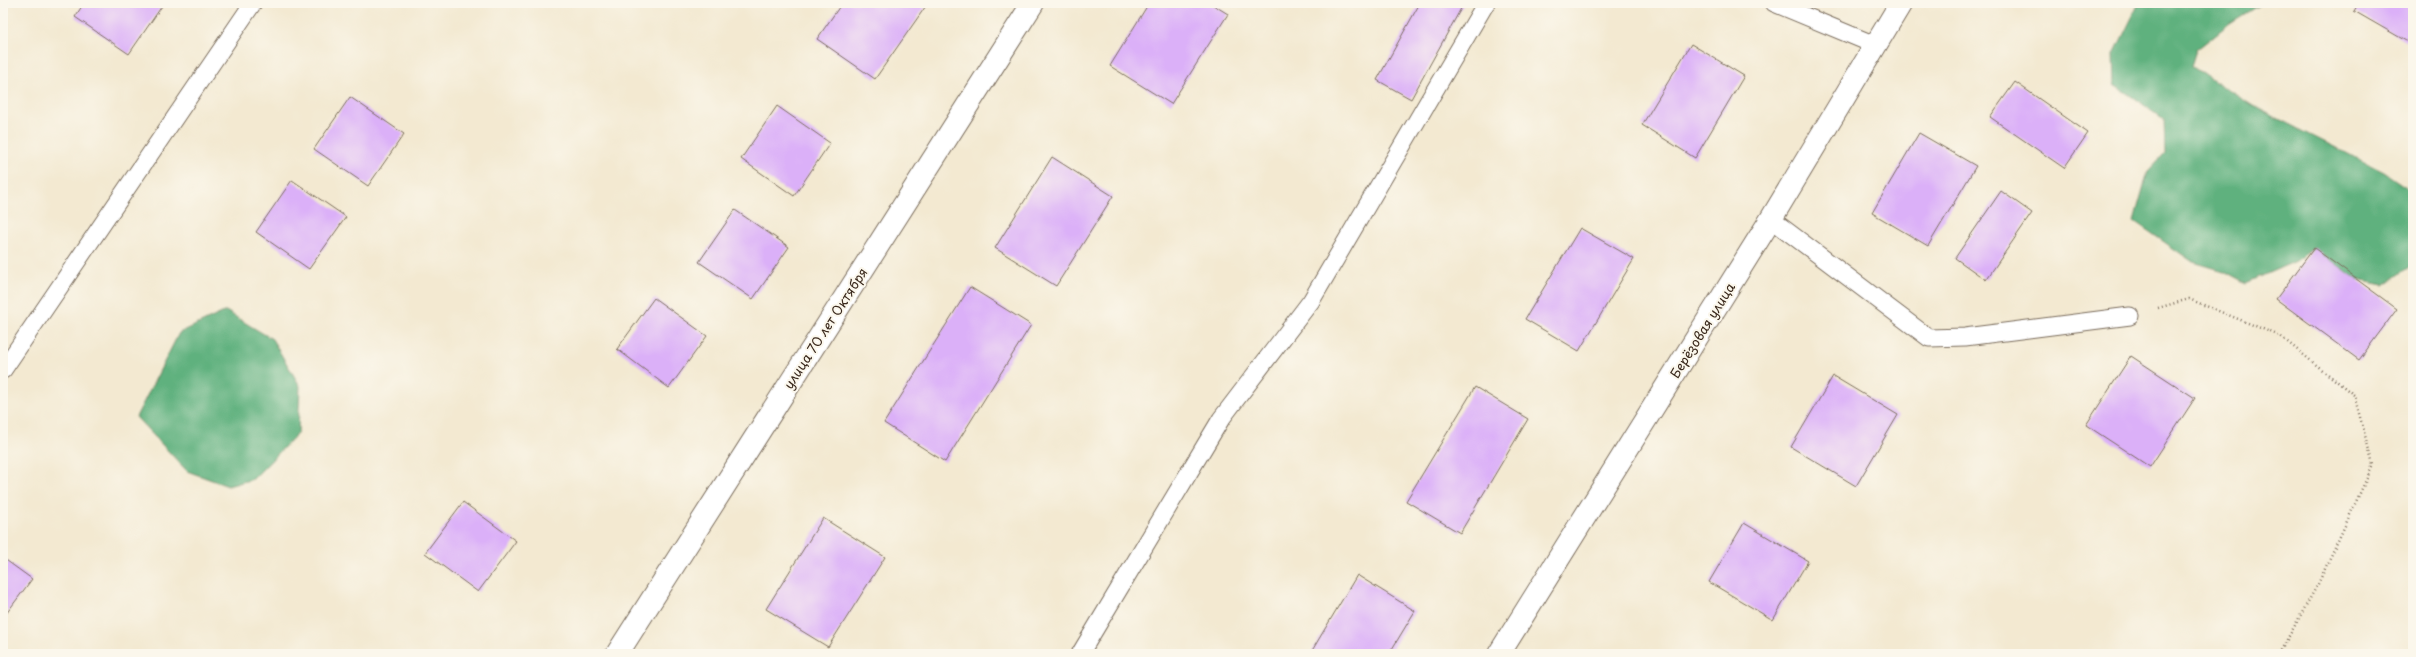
<svg xmlns="http://www.w3.org/2000/svg" width="2416" height="657" font-family="'Playpen Sans',sans-serif">
<style>
.forest{fill:#5fb17e;stroke:#4d6e4e}
.building{fill:#dbb0f8}
.lines{fill:none;stroke-linecap:round;stroke-linejoin:round}
.service-casing{stroke:#7b6d5d;stroke-width:19}
.minor-casing{stroke:#7b6d5d;stroke-width:24}
.path{stroke:#7b6d5d;stroke-width:2.5;stroke-dasharray:1 3;stroke-linecap:butt}
.service{stroke:#fff;stroke-width:17}
.minor{stroke:#fff;stroke-width:22}
.labels{text-anchor:middle;dominant-baseline:central;stroke-width:4;stroke-linejoin:round;paint-order:stroke}
.street-label{font-size:13px;fill:#3b2a1e;stroke:#fbf7ec}
</style>
<rect width="100%" height="100%" fill="#fbf7ec"/>
<filter id="ink" filterUnits="userSpaceOnUse"><feTurbulence type="fractalNoise" baseFrequency=".025" numOctaves="2"/><feDisplacementMap in="SourceGraphic" scale="8" xChannelSelector="R" yChannelSelector="G"/><feConvolveMatrix kernelMatrix="1 2 1 2 8 2 1 2 1" color-interpolation-filters="sRGB"/></filter>
<filter id="wash" filterUnits="userSpaceOnUse"><feTurbulence type="fractalNoise" baseFrequency=".012" numOctaves="4" result="noise"/><feDisplacementMap in="SourceGraphic" scale="16" xChannelSelector="R" yChannelSelector="G"/><feGaussianBlur stdDeviation="0.9" result="paint"/><feColorMatrix in="noise" values="0 0 0 0 0 0 0 0 0 0 0 0 0 0 0 0 0 1.4 0 .05"/><feComposite in="paint" operator="in"/></filter>
<g filter="url(#wash)">
<rect width="100%" height="100%" fill="#f3e9d1"/>
<g class="forest">
<polygon points="2139,3 2262,3 2230,23 2196,50 2191,66 2253,106 2384,172 2413,192 2413,265 2384,285 2358,280 2314,248 2296,261 2246,283 2224,271 2193,262 2134,221 2148,171 2165,153 2164,119 2115,85 2114,54"/>
<polygon points="226,311 272,339 300,386 298,433 253,479 228,486 187,471 136,417 179,333"/>
</g>
<g id="blocks">
<g class="building">
<polygon points="84,3 164,3 129,54 75,17"/>
<polygon points="842,3 928,3 875,79 817,39"/>
<polygon points="1149,3 1210,3 1228,14 1171,104 1110,66"/>
<polygon points="1420,3 1464,3 1411,99 1377,80"/>
<polygon points="2359,3 2413,3 2413,45 2354,11"/>
<polygon points="1691,44 1744,76 1695,158 1642,125"/>
<polygon points="2015,82 2088,133 2064,168 1990,117"/>
<polygon points="350,97 404,134 368,186 314,149"/>
<polygon points="777,106 830,143 794,196 741,159"/>
<polygon points="1919,133 1976,166 1928,246 1872,213"/>
<polygon points="1052,157 1113,196 1056,286 995,248"/>
<polygon points="292,180 346,217 309,269 256,232"/>
<polygon points="2001,191 2032,213 1986,280 1955,258"/>
<polygon points="735,210 789,247 753,299 699,262"/>
<polygon points="1580,228 1634,259 1579,351 1525,319"/>
<polygon points="2314,248 2397,309 2359,360 2276,299"/>
<polygon points="970,287 1031,325 945,462 884,423"/>
<polygon points="654,298 707,336 669,388 617,349"/>
<polygon points="2131,356 2195,398 2150,467 2086,425"/>
<polygon points="1833,376 1898,415 1856,486 1791,447"/>
<polygon points="1475,387 1528,419 1460,533 1406,501"/>
<polygon points="463,502 516,541 478,592 425,553"/>
<polygon points="823,518 885,557 828,647 766,609"/>
<polygon points="1744,523 1808,561 1773,620 1709,582"/>
<polygon points="3,558 32,579 3,618"/>
<polygon points="1357,575 1415,611 1389,654 1310,654"/>
</g>
</g>
</g>
<g filter="url(#ink)">
<use href="#blocks" fill-opacity="0" stroke="#7b6d5d" stroke-width="1"/>
<g class="lines">
<g class="service-casing">
<g id="service">
<polyline points="1774,3 1875,45"/>
<polyline points="1771,219 1929,338 1965,337 2130,316"/>
<polyline points="3,370 253,3"/>
<polyline points="1080,654 1221,419 1311,301 1486,3"/>
</g>
</g>
<g class="minor-casing">
<g id="minor">
<polyline points="617,654 1033,3"/>
<polyline points="1499,654 1771,219 1901,3"/>
</g>
</g>
<polyline class="path" points="2158,308 2189,299 2280,336 2354,395 2373,465 2318,584 2279,654"/>
<use href="#service" class="service"/>
<use href="#minor" class="minor"/>
</g>
</g>
<g class="labels">
<g class="street-label">
<text transform="translate(825 328) rotate(-57)">улица 70 лет Октября</text>
<text transform="translate(1702 330) rotate(-58)">Берёзовая улица</text>
</g>
</g>
<rect width="2416" height="657" fill="none" stroke="#fbf7ec" stroke-width="16"/>
</svg>
